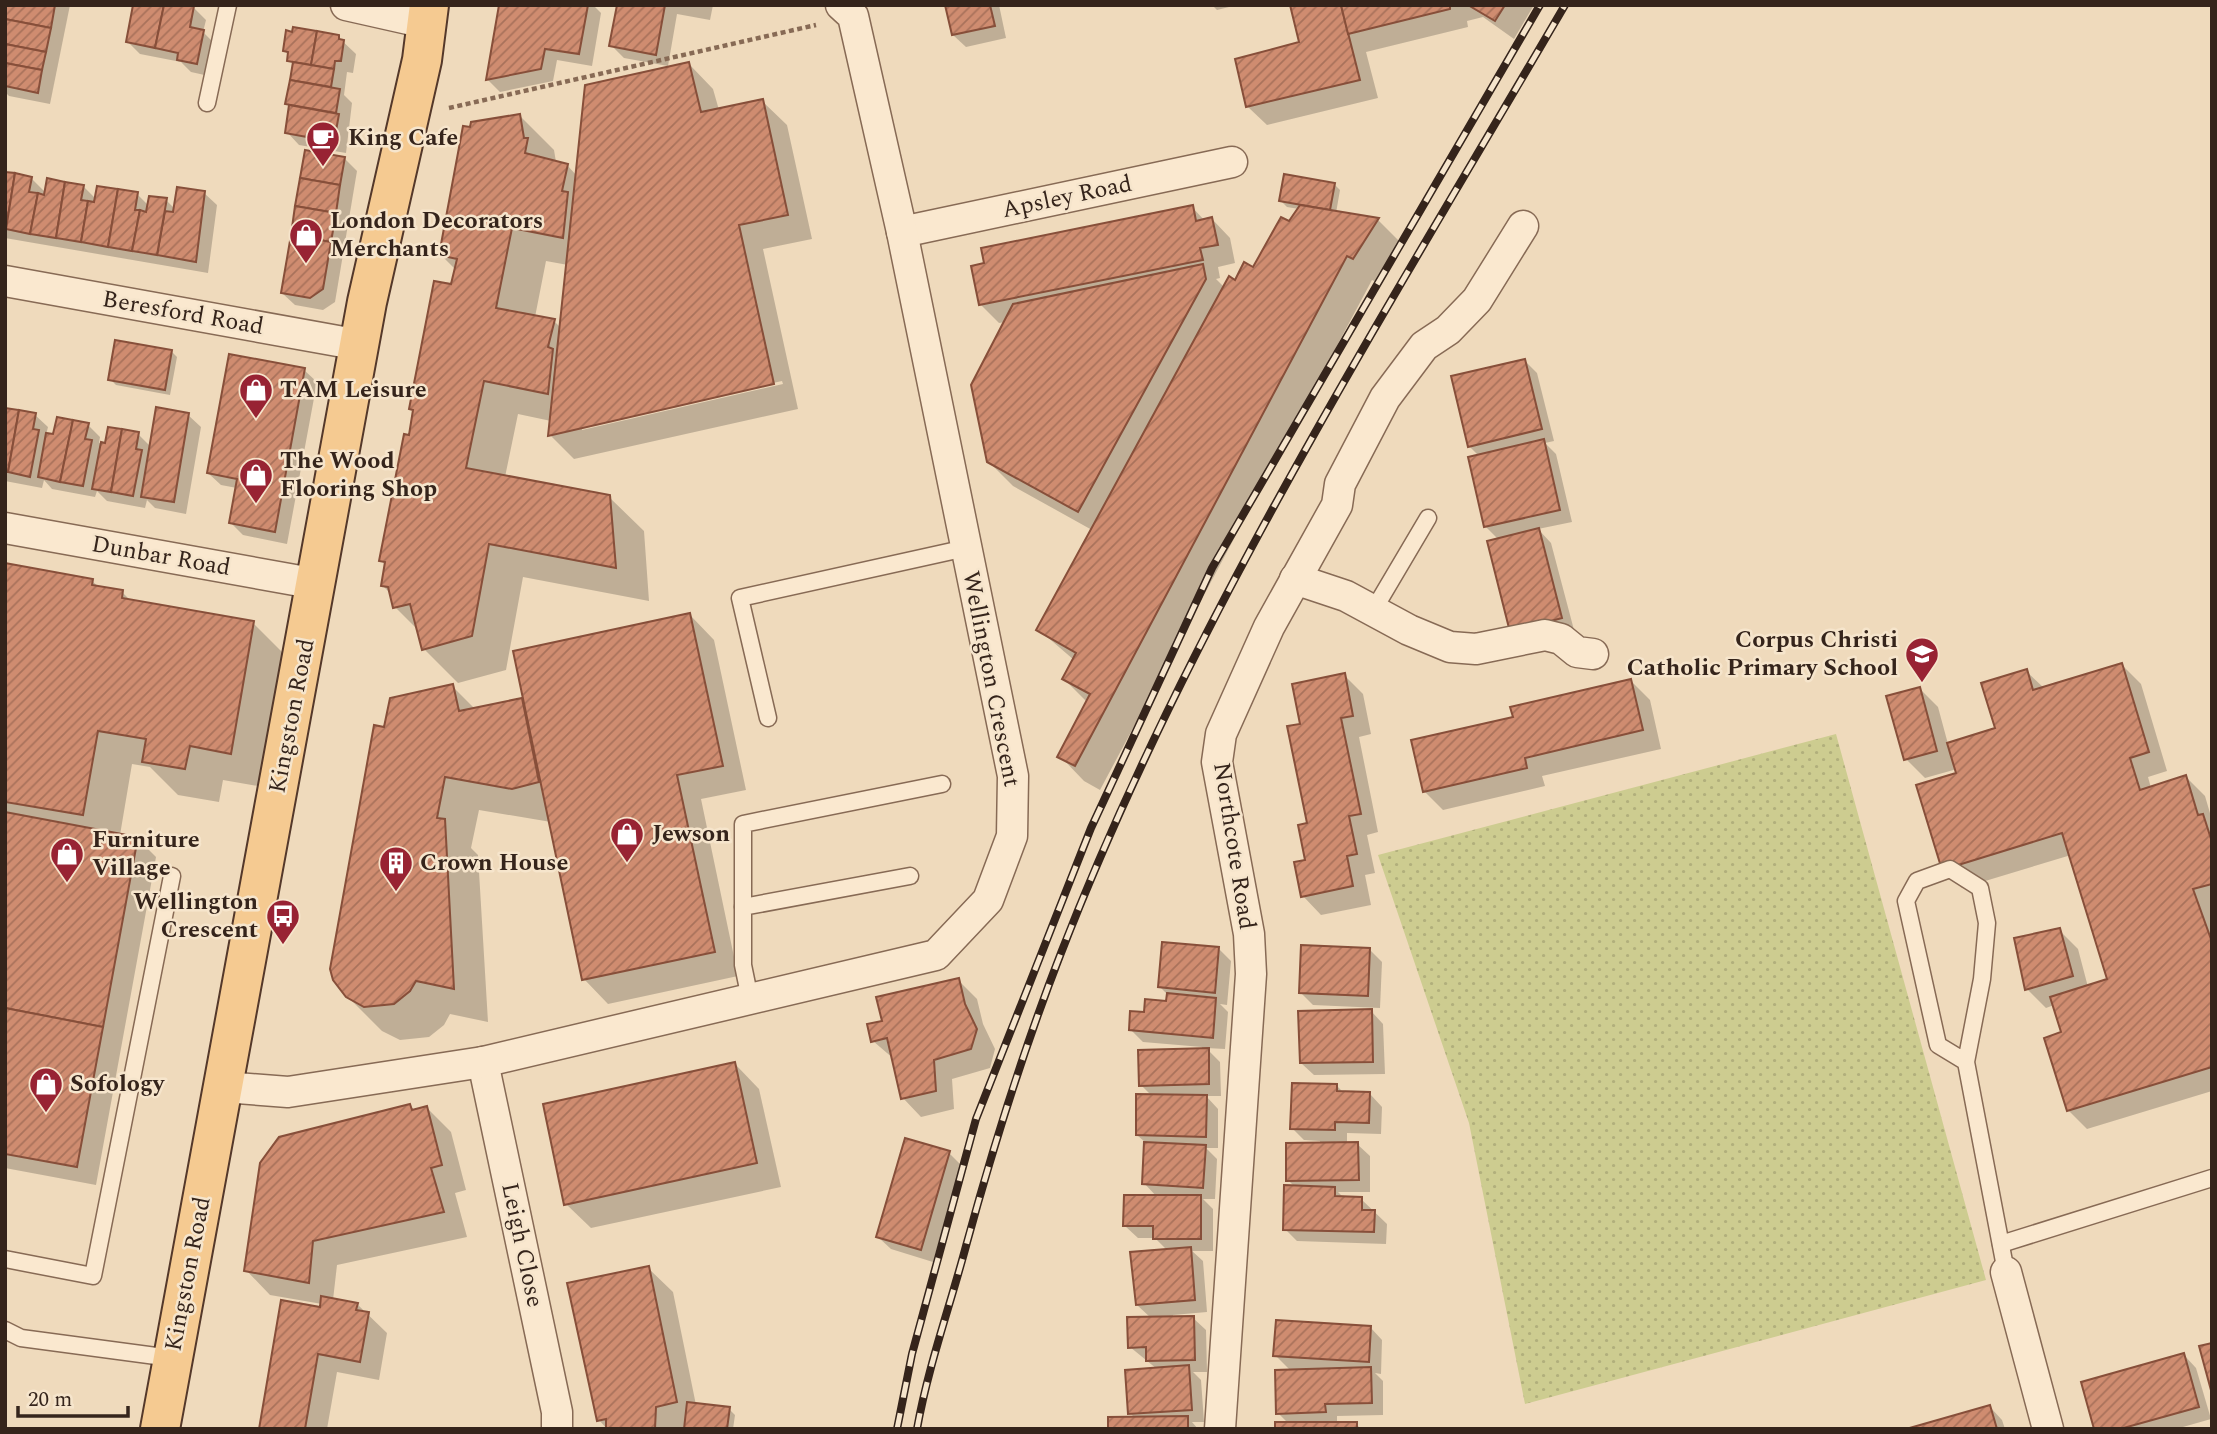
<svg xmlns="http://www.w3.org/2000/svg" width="2217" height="1434" font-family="Spectral,serif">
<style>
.grass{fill:url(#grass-dots)}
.shadow{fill:#0003;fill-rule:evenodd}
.building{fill:url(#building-hatch);stroke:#874f3a;stroke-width:2}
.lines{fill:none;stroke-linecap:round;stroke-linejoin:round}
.lane-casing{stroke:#876a55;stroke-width:19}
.street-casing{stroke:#876a55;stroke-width:33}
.primary-casing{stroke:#54382a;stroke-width:42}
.path{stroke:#876a55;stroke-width:4.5;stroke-dasharray:5 3.5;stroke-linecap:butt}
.lane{stroke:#fae8cf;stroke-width:16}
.street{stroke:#fae8cf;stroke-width:30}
.primary{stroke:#f5ca91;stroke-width:38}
.rail-casing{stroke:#35241b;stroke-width:8}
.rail{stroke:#f6e5cc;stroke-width:5;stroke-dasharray:16;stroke-linecap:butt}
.labels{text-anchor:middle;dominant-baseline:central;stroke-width:5;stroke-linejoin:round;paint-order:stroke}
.poi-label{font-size:24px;font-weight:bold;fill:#35241b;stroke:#f6e5cc;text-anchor:start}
.street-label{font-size:24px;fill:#35241b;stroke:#f6e5cc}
</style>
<defs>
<pattern id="grass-dots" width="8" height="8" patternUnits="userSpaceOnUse" patternTransform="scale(1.75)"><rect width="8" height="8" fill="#cdcc90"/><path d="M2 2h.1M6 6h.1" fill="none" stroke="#b1af7c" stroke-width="1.8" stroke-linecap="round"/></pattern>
<pattern id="building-hatch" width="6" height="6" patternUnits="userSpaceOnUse" patternTransform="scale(1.75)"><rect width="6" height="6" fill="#cf8c70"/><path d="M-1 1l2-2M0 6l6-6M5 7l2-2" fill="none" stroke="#a9725b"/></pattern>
</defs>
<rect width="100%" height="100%" fill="#efdabc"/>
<polygon class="grass" points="1836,734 1986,1280 1525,1404 1469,1123 1378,855"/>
<g class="shadow">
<polygon points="5,5 70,5 50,104 9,96 5,92"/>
<polygon points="135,5 193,7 206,20 203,32 215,44 209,76 191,72 181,62 140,54 127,41"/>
<polygon points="500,5 593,5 601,13 592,66 557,60 553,81 500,92 488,80"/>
<polygon points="618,5 713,5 710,20 677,14 668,66 624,58 611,45"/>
<polygon points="947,5 999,5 1006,38 966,47 953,35"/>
<polygon points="1212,5 1237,5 1217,10"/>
<polygon points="1292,5 1534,5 1514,39 1483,17 1467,21 1468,27 1366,52 1378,98 1267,125 1248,107 1301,44"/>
<polygon points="338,37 356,54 353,73 347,72 344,95 352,103 346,153 299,145 287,132 291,107 287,104 294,65 285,50"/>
<path d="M689 64 713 89 719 110 762 101 787 125 812 239 763 249 798 409 574 459 550 435 551 421 518 414 505 477 609 497 644 531 649 601 523 577 506 670 458 683 424 649 419 631 395 607 391 594 383 586 387 566 381 561 410 437 415 412 410 408 456 270 441 255 520 116 554 150 556 162 567 165 577 176ZM546 261 568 265 561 328 554 321 535 317ZM782 381 783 384 582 430V426Z"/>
<polygon points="345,159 357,171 335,302 323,310 295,305 282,293"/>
<polygon points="5,174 31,178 46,193 83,186 97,200 137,194 149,206 166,200 175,209 204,193 217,205 208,273 5,238"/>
<polygon points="1334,184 1340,190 1336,213 1378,220 1402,244 1378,283 1372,280 1100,790 1084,781 1060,756 1088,703 1064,679 1074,660 1038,629 1092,530 1013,486 988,461 1006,322 999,323 980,304 1192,207 1205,221 1212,219 1230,238 1235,263 1218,267 1220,278 1216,279 1224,287 1254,270 1299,209 1287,207 1281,201"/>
<polygon points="171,351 177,357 170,395 116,385 110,379"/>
<polygon points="1525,361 1537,373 1554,441 1545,443 1556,454 1572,522 1538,529 1551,543 1574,630 1524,643 1499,540 1485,526 1479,456 1469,446"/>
<polygon points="304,370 317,382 287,544 243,535 231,523 237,488 221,485 208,473"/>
<polygon points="5,410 35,415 48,427 46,435 54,436 88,425 100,437 99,443 107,445 138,434 151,447 188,415 201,427 186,514 155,508 147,500 145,508 107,501 97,491 95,497 52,489 44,480 42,488 5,481"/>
<polygon points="5,565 92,581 100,588 122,592 131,601 253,623 287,657 264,787 223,780 219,802 178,795 150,767 132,764 120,835 137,838 156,857 96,1185 5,1168"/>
<polygon points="690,615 714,640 746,790 701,799 738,976 608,1004 584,979 551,822 479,810 471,848 478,855 488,1022 450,1014 444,1025 429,1037 400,1040 382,1031 347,996 385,730 452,686 475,709 521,699 526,704"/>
<polygon points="2122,665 2141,684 2167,771 2148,777 2151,788 2186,777 2205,796 2212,820 2212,1091 2087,1129 2068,1110 2063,1034 2054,1005 2046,1008 2027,989 2059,930 2078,949 2088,987 2109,981 2071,855 1962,888 1943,869 1957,769 1925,778 1906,759 1920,689 1938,707 1948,744 1997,730 2026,671 2044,688"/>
<polygon points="1344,675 1363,694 1371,734 1359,737 1378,832 1367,835 1375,873 1365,875 1371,905 1321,915 1303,896 1309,824 1302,725"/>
<polygon points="1631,681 1650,700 1661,749 1542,776 1545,786 1443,810 1424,791 1515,718"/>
<polygon points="1219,949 1231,961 1227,1005 1220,1004 1228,1012 1225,1049 1206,1048 1220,1062 1221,1096 1206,1096 1218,1109 1218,1148 1206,1148 1217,1159 1215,1199 1203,1199 1213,1209 1213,1251 1192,1251 1203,1261 1207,1312 1173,1315 1173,1318 1193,1318 1206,1330 1207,1372 1193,1372 1201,1380 1204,1422 1192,1422 1198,1429 1110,1429 1135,1418 1130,1413 1157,1369 1130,1347 1151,1318 1137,1305 1168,1251 1155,1238 1138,1238 1125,1226 1157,1197 1144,1183 1146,1143 1137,1135 1152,1096 1141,1085 1202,1050 1202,1047 1143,1042 1131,1030 1145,1014 1167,1003 1168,995 1160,987"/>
<polygon points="1369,949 1382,962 1380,1008 1313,1005 1301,993"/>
<polygon points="958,980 977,999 983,1024 995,1049 990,1068 952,1079 954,1109 921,1117 903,1098 894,1059 873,1041 884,1022"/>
<polygon points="1371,1011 1383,1024 1385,1074 1314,1075 1301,1063"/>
<polygon points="735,1064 759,1089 781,1187 591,1228 566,1204"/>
<polygon points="1337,1086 1344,1093 1370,1094 1382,1107 1381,1134 1347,1133 1347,1144 1357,1144 1370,1156 1370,1192 1338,1192 1344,1198 1361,1199 1387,1224 1386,1244 1297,1241 1285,1229 1295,1187 1288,1180 1320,1144 1320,1141 1304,1140 1292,1128"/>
<polygon points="410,1106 415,1111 427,1108 451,1132 466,1190 455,1193 467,1237 337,1265 333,1300 357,1304 387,1333 379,1380 337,1372 327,1429 260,1429 322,1304 270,1295 246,1270"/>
<polygon points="949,1153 961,1165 933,1262 891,1249 878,1237"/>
<polygon points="648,1268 673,1292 696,1405 729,1409 735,1415 733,1429 607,1429 599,1420"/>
<polygon points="1370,1327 1382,1340 1381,1374 1375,1373 1383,1381 1383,1415 1337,1416 1337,1424 1356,1424 1361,1429 1276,1429 1289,1424 1278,1413 1291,1371 1275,1355"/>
<polygon points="2184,1355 2196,1368 2211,1419 2176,1429 2095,1429"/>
<polygon points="1990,1407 2002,1420 2005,1429 1912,1429"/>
</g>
<g class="building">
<polygon points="5,5 55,5 51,28 5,19"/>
<polygon points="133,5 164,5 155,48 126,42"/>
<polygon points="164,5 194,6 190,27 204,30 197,64 177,60 178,53 155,48"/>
<polygon points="499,5 588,5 579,54 545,49 541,69 486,80"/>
<polygon points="617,5 665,5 656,55 609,46"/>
<polygon points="945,5 990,5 995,26 952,35"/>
<polygon points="1290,5 1341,5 1360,80 1246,107 1235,59 1299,42"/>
<polygon points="1341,5 1450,5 1450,9 1348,34"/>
<polygon points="1468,5 1505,5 1495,21"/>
<polygon points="5,19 51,28 46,52 5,44"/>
<polygon points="293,27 317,31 311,65 287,61 288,52 283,51 286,30 292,32"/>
<polygon points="317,31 339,35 339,39 344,40 341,61 335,61 334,69 311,65"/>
<polygon points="5,44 46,52 42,70 5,63"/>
<polygon points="293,62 334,69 331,87 290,80"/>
<polygon points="689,62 701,112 763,99 788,215 739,225 774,384 548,436 585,85"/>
<polygon points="5,63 42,70 38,93 5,86"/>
<polygon points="290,80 340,89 336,113 285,104"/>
<polygon points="289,105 339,114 334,142 285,133"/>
<polygon points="520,114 524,138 528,138 525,153 568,164 562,191 568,192 563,238 512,228 496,308 555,319 548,347 553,349 548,394 484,381 466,468 610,495 616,568 489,544 472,636 422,650 410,604 393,608 388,587 381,586 385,562 379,561 404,434 409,435 413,410 409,409 434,281 451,284 457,259 439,255 463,126 470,127 471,122"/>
<polygon points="305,150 345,157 340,185 300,178"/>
<polygon points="5,172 15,173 6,229 5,229"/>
<polygon points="15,173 32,177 29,192 38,193 30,234 6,229"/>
<polygon points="1284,174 1335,183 1330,210 1279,201"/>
<polygon points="47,178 65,182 56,238 30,234 38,193 44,195"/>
<polygon points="300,178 340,185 336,213 295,206"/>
<polygon points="65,182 84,185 81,200 88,201 81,242 56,238"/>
<polygon points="97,186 118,189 108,247 81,242 88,201 94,202"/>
<polygon points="177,187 205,191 196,262 157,255 165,211 173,212"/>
<polygon points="118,189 138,192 135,210 140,210 132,251 108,247"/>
<polygon points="149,196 167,198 157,255 132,251 140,210 146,212"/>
<polygon points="1193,205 1196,221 1212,217 1218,245 1200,248 1203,260 979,305 971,266 984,263 981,248"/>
<polygon points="1300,205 1379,218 1353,259 1347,256 1075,766 1057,757 1090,694 1062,679 1076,653 1036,630 1229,276 1235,280 1244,262 1253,267 1281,217 1289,221"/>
<polygon points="295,206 336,213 331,242 291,235"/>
<polygon points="291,235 331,242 323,289 310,298 281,293"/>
<polygon points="1203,264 1206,279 1078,512 987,462 971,385 1013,304"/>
<polygon points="115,340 172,350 165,390 108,380"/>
<polygon points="229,354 305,368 275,532 229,523 237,479 207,473"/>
<polygon points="1525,359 1542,429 1468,447 1451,376"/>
<polygon points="156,407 189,413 174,502 141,497"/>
<polygon points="5,408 19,410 8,472 5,472"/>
<polygon points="19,410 36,413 33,429 39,430 30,477 8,472"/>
<polygon points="57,417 73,420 60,482 38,477 46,433 53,434"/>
<polygon points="73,420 89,423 85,439 92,440 83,486 60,482"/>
<polygon points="108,427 122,429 111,492 92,489 101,442 105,443"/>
<polygon points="122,429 139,432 136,449 142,450 133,496 111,492"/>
<polygon points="1544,439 1560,510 1484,527 1468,457"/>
<polygon points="1539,528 1562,618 1510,632 1487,541"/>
<polygon points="5,563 93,579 92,585 123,590 122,598 254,621 231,754 190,746 185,769 142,762 146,739 98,731 83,815 5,802"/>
<polygon points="690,613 723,766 677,775 715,952 582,980 513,651"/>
<polygon points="2122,663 2149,752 2130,758 2140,790 2186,775 2198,815 2203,814 2212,842 2212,884 2193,889 2212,942 2212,1067 2067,1111 2044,1038 2061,1032 2050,997 2107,979 2062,833 1942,870 1916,785 1956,773 1947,743 1995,728 1981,683 2027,669 2033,690"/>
<polygon points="1345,673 1353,716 1341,718 1361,814 1349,816 1357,854 1347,856 1353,886 1301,897 1294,862 1305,860 1298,825 1307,823 1287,726 1300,724 1292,684"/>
<polygon points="1631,679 1643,730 1525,758 1527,768 1423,792 1411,740 1513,717 1510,707"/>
<polygon points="453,684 459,711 522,698 539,782 512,789 445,777 437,818 445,819 454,989 416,981 410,991 394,1004 364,1007 346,997 333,980 330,969 374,725 384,727 390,698"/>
<polygon points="1920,687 1937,751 1904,760 1886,696"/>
<polygon points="5,812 138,837 103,1027 5,1008"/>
<polygon points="2060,928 2073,976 2025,990 2014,938"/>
<polygon points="1162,942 1219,947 1215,993 1158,987"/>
<polygon points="1301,945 1370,948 1368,996 1299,993"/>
<polygon points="959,978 965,1004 977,1029 971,1049 934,1060 936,1091 901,1099 887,1038 871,1042 867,1024 882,1021 876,997"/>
<polygon points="1167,993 1216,998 1213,1038 1129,1030 1130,1011 1144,1012 1145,999 1166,1001"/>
<polygon points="5,1008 103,1027 77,1167 5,1154"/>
<polygon points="1372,1009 1373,1062 1300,1063 1298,1011"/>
<polygon points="1209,1048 1209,1084 1139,1086 1138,1050"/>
<polygon points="735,1062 757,1163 564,1205 543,1104"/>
<polygon points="1292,1083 1337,1084 1337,1091 1370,1092 1369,1123 1335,1122 1335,1130 1290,1129"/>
<polygon points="1136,1094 1207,1095 1206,1137 1136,1135"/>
<polygon points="410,1104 412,1110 427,1106 442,1165 431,1168 444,1212 313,1241 309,1283 244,1271 260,1163 279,1137"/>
<polygon points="905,1138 950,1151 921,1250 876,1237"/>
<polygon points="1144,1142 1206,1145 1203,1188 1142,1184"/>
<polygon points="1358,1142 1359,1180 1286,1181 1286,1143"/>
<polygon points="1284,1185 1335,1187 1335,1196 1362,1197 1362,1210 1375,1210 1374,1232 1283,1230"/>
<polygon points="1124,1195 1201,1195 1201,1239 1153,1239 1153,1226 1123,1226"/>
<polygon points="1191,1247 1195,1300 1136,1305 1130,1252"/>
<polygon points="649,1266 677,1402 656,1407 655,1429 594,1429 606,1428 606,1419 597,1421 567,1283"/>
<polygon points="321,1296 358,1303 356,1310 369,1312 360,1362 318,1354 305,1429 259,1429 281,1300 320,1307"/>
<polygon points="1194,1316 1195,1360 1146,1361 1146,1347 1128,1348 1127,1317"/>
<polygon points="1276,1320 1371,1326 1369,1362 1273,1356"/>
<polygon points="2212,1343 2212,1394 2199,1346"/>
<polygon points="2184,1353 2199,1407 2120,1429 2094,1429 2081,1382"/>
<polygon points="1189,1365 1192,1410 1128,1414 1125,1370"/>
<polygon points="1371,1367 1372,1403 1325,1404 1326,1412 1276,1414 1275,1370"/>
<polygon points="687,1402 730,1407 727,1429 684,1429"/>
<polygon points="1990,1405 1997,1429 1906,1429"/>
<polygon points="1188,1416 1188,1429 1108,1429 1108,1417"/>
<rect x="1275" y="1422" width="82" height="7"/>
</g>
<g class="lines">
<g class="lane-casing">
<g id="lane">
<polyline points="207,103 228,5"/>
<polyline points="1373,611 1428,518"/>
<polyline points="768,718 740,598 966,548"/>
<polyline points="743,907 743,824 942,784"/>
<polyline points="750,999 743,965 743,907 910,876"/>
<polyline points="1966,1062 1938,1045 1906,901 1917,881 1950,869 1980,888 1987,923 1982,979 1966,1062 2006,1272"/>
<polyline points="2001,1244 2212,1178"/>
<polyline points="5,1259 93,1276 172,876"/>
<polyline points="5,1330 21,1338 171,1358"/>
</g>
</g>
<g class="street-casing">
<g id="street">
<polyline points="346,5 426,23"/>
<polyline points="902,232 1232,162"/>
<polyline points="5,281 360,345"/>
<polyline points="5,528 317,584"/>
<polyline points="1295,579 1346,596 1409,630 1450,647 1476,649 1545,635 1561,639 1577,652 1593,654"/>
<polyline points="483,1062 557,1412 557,1429"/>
<polyline points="224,1087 288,1092 483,1062 936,955 988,900 1012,836 1013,776 902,232 853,16 841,5"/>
<polyline points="2006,1272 2048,1429"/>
<polyline points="1220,1429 1251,974 1249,934 1217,762 1221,734 1269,627 1337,505 1340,484 1385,398 1424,346 1448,330 1477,300 1523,226"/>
</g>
</g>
<g class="primary-casing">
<polyline id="primary" points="160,1429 367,302 422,60 429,5"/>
</g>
<polyline class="path" points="449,108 816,25"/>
<use href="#lane" class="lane"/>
<use href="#street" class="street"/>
<use href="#primary" class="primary"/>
<g class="rail-casing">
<g id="rail">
<polyline points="897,1429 912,1354 976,1119 1091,828 1212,568 1540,5"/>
<path d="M917 1429C928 1367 950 1306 966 1246 993 1147 1024 1048 1061 953 1190 621 1386 312 1565 5"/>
</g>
</g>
<use href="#rail" class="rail"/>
</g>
<defs>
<g id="cafe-pin" transform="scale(1.75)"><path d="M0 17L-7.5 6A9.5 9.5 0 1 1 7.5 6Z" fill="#982333" stroke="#f6e5cc"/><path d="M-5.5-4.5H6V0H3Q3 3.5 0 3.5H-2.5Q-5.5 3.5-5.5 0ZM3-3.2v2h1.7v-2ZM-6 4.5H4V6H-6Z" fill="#fff"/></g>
<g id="shop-pin" transform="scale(1.75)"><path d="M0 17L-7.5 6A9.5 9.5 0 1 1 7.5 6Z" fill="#982333" stroke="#f6e5cc"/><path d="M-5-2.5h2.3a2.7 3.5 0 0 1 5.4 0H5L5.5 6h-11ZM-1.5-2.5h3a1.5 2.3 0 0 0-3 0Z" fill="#fff"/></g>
<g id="school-pin" transform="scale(1.75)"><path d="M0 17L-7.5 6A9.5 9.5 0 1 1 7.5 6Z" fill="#982333" stroke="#f6e5cc"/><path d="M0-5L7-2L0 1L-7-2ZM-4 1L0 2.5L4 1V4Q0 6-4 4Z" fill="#fff"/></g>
<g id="building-pin" transform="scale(1.75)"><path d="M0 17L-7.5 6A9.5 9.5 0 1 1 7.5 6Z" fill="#982333" stroke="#f6e5cc"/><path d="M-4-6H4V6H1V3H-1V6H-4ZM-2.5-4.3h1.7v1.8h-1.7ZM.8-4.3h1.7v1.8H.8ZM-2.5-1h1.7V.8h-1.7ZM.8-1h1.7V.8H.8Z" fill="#fff"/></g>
<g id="bus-pin" transform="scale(1.75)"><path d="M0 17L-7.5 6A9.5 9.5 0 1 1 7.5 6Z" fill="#982333" stroke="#f6e5cc"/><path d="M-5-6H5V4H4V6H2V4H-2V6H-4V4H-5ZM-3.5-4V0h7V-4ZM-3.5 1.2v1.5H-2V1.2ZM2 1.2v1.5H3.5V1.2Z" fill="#fff"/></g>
</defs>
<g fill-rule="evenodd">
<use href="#cafe-pin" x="323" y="138"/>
<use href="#shop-pin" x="306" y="235"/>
<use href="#shop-pin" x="256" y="390"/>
<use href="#shop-pin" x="256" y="475"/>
<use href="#school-pin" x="1922" y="654"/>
<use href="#shop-pin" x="627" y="834"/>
<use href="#shop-pin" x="67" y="854"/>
<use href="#building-pin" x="396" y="863"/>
<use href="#bus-pin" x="283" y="916"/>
<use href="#shop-pin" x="46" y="1084"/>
</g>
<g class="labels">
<g class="poi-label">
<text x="348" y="138">King Cafe</text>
<text x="330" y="221">London Decorators<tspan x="330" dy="28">Merchants</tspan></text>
<text x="280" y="390">TAM Leisure</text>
<text x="280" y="461">The Wood<tspan x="280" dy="28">Flooring Shop</tspan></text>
<text x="1898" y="640" text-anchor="end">Corpus Christi<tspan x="1898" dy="28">Catholic Primary School</tspan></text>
<text x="652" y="834">Jewson</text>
<text x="92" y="840">Furniture<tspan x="92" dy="28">Village</tspan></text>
<text x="420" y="863">Crown House</text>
<text x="258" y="902" text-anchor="end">Wellington<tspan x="258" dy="28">Crescent</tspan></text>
<text x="70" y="1084">Sofology</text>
</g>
<g class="street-label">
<text transform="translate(1067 197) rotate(-12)">Apsley Road</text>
<text transform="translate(183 313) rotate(10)">Beresford Road</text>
<text transform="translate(161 556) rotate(10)">Dunbar Road</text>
<text transform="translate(991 679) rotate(79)">Wellington Crescent</text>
<text transform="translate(292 716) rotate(-79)">Kingston Road</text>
<text transform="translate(1234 846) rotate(81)">Northcote Road</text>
<text transform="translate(522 1245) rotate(78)">Leigh Close</text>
<text transform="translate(188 1274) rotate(-79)">Kingston Road</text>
</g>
</g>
<rect width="2217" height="1434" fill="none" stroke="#35241b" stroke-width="14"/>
<path d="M18 1406v10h110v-10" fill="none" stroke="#35241b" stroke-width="3.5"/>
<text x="28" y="1406" font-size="21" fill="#35241b" stroke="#f6e5cc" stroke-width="5" paint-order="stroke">20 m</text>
</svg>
